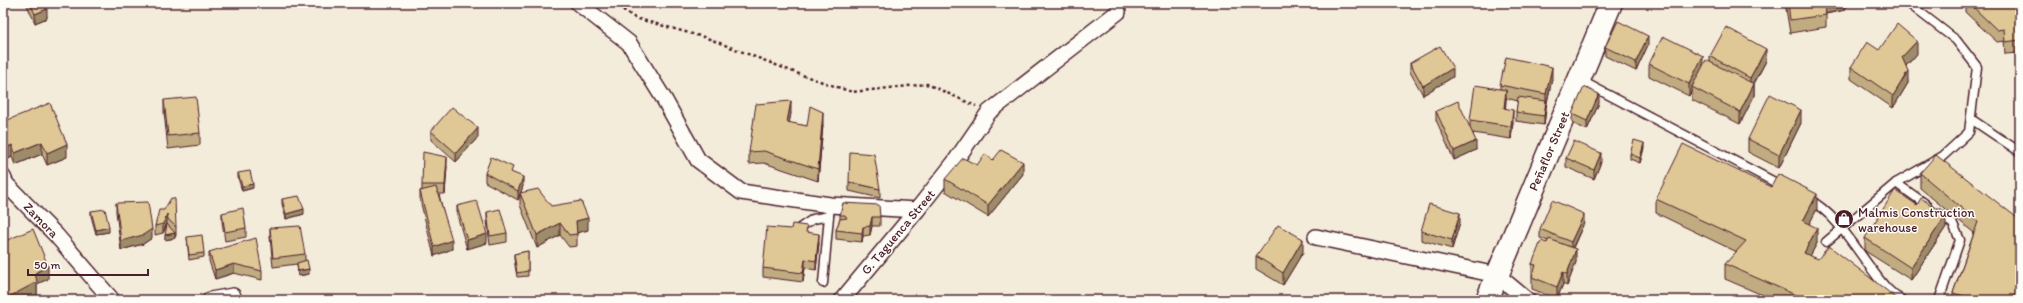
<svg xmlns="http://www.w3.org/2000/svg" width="2023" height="303" font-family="Itim,sans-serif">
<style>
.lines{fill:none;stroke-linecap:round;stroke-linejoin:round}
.lane-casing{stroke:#4a1f2b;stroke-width:11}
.street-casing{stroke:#4a1f2b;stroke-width:18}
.secondary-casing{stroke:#4a1f2b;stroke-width:25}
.path{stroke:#4a1f2b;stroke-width:2.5;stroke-dasharray:3 3;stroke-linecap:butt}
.lane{stroke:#fdfcf7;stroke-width:8}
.street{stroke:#fdfcf7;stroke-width:15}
.secondary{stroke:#fdfcf7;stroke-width:22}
.wall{fill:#c1ab81;stroke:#4a1f2b}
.shaded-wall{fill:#9d8b69;stroke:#4a1f2b}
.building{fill:#e0c796;stroke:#4a1f2b}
.labels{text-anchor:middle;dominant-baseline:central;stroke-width:3;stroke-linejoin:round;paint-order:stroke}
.street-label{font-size:13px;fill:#4a1f2b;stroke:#fdfcf7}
.poi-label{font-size:13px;fill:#4a1f2b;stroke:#fdfcf7;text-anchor:start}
</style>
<rect width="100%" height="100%" fill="#f4ecda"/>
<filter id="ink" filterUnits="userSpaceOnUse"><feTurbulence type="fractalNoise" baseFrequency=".025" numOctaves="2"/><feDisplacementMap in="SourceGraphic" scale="8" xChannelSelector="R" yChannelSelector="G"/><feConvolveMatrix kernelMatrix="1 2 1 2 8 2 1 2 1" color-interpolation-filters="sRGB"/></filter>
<g filter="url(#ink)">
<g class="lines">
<g class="lane-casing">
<g id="lane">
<polyline points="1580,80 1784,187"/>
<polyline points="1971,119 2020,152"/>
<polyline points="1896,183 1927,205"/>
<path d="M1808 199C1834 212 1853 244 1870 267 1880 280 1887 292 1902 300"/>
<polyline points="1938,213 1953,224 1960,240 1939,300"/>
<polyline points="798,229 813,219 829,216"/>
<polyline points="1826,242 1896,183 1943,156 1969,132 1977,67 1956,40 1908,3"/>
<polyline points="823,283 830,205"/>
</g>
</g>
<g class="street-casing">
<g id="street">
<polyline points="578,3 629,43 664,99 698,160 741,192 830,205 917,210"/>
<polyline points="3,177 6,184 56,235 112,300"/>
<polyline points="1316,237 1497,275 1527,300"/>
<polyline points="210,300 233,296"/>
<polyline points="842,300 917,210 954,163 989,112 1118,12"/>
</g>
</g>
<g class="secondary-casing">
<polyline id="secondary" points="1487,300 1611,3"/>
</g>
<polyline class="path" points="613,3 635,18 707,38 799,74 852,92 927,84 976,106"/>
<use href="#lane" class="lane"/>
<use href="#street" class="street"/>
<use href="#secondary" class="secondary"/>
</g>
<g class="wall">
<polygon points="26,3 45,3 47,18 35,23"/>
<polygon points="1785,3 1845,3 1845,10 1826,14 1826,27 1790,33"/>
<polygon points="1965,3 2020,3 2020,53 2005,54 2004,41 1997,42 1965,12"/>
<polygon points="1648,45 1636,71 1605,56 1605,47"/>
<polygon points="1879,50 1917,54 1906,66 1908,83 1893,108 1851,79 1851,67"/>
<polygon points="1710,56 1766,61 1754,84 1754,96 1740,124 1692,100 1692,90 1689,96 1649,76 1649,64 1703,66 1710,62"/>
<polygon points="1410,63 1453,77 1423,95 1410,72"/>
<polygon points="1552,79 1546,107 1544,125 1516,121 1516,112 1518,101 1506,98 1505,109 1513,122 1511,139 1473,133 1476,150 1454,160 1436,120 1436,111 1470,127 1470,120 1500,89 1500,85"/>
<polygon points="164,100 200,133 200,145 168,149 164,112"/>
<polygon points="1599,103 1587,130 1572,123 1572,114"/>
<polygon points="791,113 789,123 807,126 823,125 818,181 764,163 749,164 749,152"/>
<polygon points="5,121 67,157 47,165 42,154 15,165 12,157 8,159 3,146 3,132 5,131"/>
<polygon points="1801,123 1779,168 1748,152 1748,139"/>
<polygon points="431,131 478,137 456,162 431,140"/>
<polygon points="1644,148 1640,163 1630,159 1630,154"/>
<polygon points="1566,158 1601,162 1594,179 1566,167"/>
<polygon points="993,160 1023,174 988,217 945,191 945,179 977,165"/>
<polygon points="447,166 445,194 439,194 452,249 434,256 420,200 420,191 422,190 422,185"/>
<polygon points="238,173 253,188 242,191 238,178"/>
<polygon points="485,173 513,173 523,186 518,200 485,182"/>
<polygon points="1920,173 2020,220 2020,300 1953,300 1953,293 1974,233 1920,188"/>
<polygon points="849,182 880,189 880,198 849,191"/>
<polygon points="1771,187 1817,209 1809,224 1817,243 1810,256 1899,300 1774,300 1725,279 1725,264 1737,252 1656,213 1656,199"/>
<polygon points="520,193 551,206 588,230 577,233 577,246 569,247 560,235 537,248 520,205"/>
<polygon points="282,199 304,214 286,219 282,204"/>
<polygon points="116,203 152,238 143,244 121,250 116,212"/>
<polygon points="843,203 880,217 880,226 872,226 870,235 863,236 862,242 836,239 836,230 840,219 840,215"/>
<polygon points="457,206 487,243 467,249 457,215"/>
<polygon points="164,210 176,227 176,236 175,235 175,238 165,240 167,224 163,233 155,235 155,226"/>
<polygon points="91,211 109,232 96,234 91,216"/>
<polygon points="487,212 507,233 507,242 490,245 487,221"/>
<polygon points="222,213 246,228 246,237 225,241 222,222"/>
<polygon points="1460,222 1452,249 1421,240 1421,231"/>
<polygon points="1584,223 1573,248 1576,262 1567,286 1563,284 1557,299 1532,289 1532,264 1548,241 1540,238 1540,229"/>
<polygon points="1946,227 1911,280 1865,251 1865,238"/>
<polygon points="270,228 305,254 305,261 309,274 298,276 297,264 273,267 270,237"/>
<polygon points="807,232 819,243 816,270 805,268 803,282 763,277 763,268"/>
<polygon points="187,237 204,253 204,257 189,260"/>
<polygon points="3,242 48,279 37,284 37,295 27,300 3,300"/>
<polygon points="528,251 528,276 517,277 514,259 514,254"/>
<polygon points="209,252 262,271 262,280 234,273 215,279 209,261"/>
<polygon points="1303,252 1283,285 1256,269 1256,256"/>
</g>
<g class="shaded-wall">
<polygon points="1824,3 1845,3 1845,10 1824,14"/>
<polygon points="47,9 47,18 35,23 35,14"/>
<polygon points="1648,36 1648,45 1636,71 1636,62"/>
<polygon points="1917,41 1917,54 1902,70 1902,57"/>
<polygon points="1766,49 1766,61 1750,90 1750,78"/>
<polygon points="1703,56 1703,69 1692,87 1692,90 1689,96 1689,84"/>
<polygon points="1552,67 1552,79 1546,107 1546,94"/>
<polygon points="1453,68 1453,77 1423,95 1423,86"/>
<polygon points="1908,71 1908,83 1893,108 1893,96"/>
<polygon points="1754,84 1754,96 1740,124 1740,112"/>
<polygon points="1506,90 1506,103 1504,121 1504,108"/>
<polygon points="1599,94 1599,103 1587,130 1587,121"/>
<polygon points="791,101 791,113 787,135 787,122"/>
<polygon points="1546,101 1546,110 1544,125 1544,116"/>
<polygon points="1513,110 1513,122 1511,139 1511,126"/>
<polygon points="1801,110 1801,123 1779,168 1779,155"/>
<polygon points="823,112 823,125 818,181 818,169"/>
<polygon points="478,128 478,137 456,162 456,153"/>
<polygon points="1476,141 1476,150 1454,160 1454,151"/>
<polygon points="42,142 42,154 15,165 15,153"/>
<polygon points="1644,143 1644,148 1640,163 1640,158"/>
<polygon points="67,144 67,157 47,165 47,153"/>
<polygon points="12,145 12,157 8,159 8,147"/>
<polygon points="1601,153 1601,162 1594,179 1594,170"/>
<polygon points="447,157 447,166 445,194 445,185"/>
<polygon points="1023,162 1023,174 988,217 988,205"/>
<polygon points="523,177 523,186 518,200 518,191"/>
<polygon points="253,184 253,188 242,191 242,186"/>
<polygon points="1817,194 1817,209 1803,236 1803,221"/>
<polygon points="304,209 304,214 286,219 286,214"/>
<polygon points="1460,213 1460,222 1452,249 1452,240"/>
<polygon points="167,214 167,223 163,233 163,224"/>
<polygon points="1584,214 1584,223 1571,251 1571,242"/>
<polygon points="1946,215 1946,227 1911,280 1911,268"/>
<polygon points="872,217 872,226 870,235 870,226"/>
<polygon points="588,218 588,230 576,233 576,221"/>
<polygon points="560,223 560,235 537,248 537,235"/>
<polygon points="109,227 109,232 96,234 96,230"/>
<polygon points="863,227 863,236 862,242 862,233"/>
<polygon points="1817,228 1817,243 1804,268 1804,253"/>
<polygon points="152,229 152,238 143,244 121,250 121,241"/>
<polygon points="175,233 175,238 165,240 165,235"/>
<polygon points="487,234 487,243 467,249 467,240"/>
<polygon points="819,234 819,243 816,270 816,261"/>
<polygon points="1303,239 1303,252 1283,285 1283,273"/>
<polygon points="452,240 452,249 434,256 434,247"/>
<polygon points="1576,249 1576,262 1567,286 1567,274"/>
<polygon points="805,259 805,268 803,282 803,273"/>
<polygon points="234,264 234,273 215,279 215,270"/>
<polygon points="48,266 48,279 37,284 37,295 27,300 7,300 7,298 35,273"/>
<polygon points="309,269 309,274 298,276 298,271"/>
<polygon points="1563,272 1563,284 1557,299 1557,287"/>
<polygon points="2020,287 2020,300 2013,300"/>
</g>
<g class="building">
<polygon points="30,3 45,3 47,9 35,14"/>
<polygon points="1788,3 1824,3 1826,15 1790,20"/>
<polygon points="1969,3 2018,3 2020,5 2020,40 2005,42 2004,29 1997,30"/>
<polygon points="1618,21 1648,36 1636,62 1605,47"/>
<polygon points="1897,24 1917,41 1902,57 1908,71 1893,96 1851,67 1867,42 1879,50"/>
<polygon points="1726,27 1766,49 1750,78 1710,56"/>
<polygon points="1663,36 1703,56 1689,84 1649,64"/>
<polygon points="1440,46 1453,68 1423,86 1410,63"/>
<polygon points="1506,57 1552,67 1546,94 1500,85"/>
<polygon points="1706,60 1754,84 1740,112 1692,87"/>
<polygon points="1475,85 1506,90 1504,108 1513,110 1511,126 1470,120"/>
<polygon points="1584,87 1599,94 1587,121 1572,114"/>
<polygon points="1770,94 1801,110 1779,155 1748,139"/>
<polygon points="196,97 200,133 168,136 164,100"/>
<polygon points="1518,97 1546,101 1544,116 1516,112"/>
<polygon points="791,101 787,122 807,126 810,106 823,112 818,169 764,151 749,152 756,104"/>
<polygon points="1458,101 1476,141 1454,151 1436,111"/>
<polygon points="50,103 67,144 47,153 42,142 15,153 12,145 8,147 3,134 3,132 8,129 5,121"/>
<polygon points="452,107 478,128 456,153 431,131"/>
<polygon points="1634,140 1644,143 1640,158 1630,154"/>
<polygon points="1574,141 1601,153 1594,170 1566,158"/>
<polygon points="1683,144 1771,187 1778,174 1817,194 1803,221 1817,228 1804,253 1818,259 1829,246 1899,300 1807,300 1725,264 1746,241 1656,199"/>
<polygon points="1001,150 1023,162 988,205 945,179 963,158 977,165 985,154 993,160"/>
<polygon points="423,152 447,157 445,185 422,185"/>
<polygon points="850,152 874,154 880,189 849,182"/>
<polygon points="1936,155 2020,220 2020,287 2013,300 1979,300 1953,293 1978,222 1920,173"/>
<polygon points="491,157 513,167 511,172 523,177 518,191 485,173"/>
<polygon points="250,171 253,184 242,186 238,173"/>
<polygon points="436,187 452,240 434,247 420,191"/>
<polygon points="538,189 551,206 581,201 588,218 576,221 577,234 569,235 560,223 537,235 520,193"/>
<polygon points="1895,190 1917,205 1921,198 1946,215 1911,268 1865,238"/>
<polygon points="299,196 304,209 286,214 282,199"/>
<polygon points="171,198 175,199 176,227 168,219 167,214 163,224 155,226 159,210 164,210"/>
<polygon points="1552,200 1584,214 1571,242 1540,229"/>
<polygon points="477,201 487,234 467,240 457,206"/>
<polygon points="148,202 152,229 143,235 121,241 116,203"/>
<polygon points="843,203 879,205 880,217 872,217 870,226 863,227 862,233 836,230 840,219 847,218 845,215 840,215"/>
<polygon points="1429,204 1460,213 1452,240 1421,231"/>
<polygon points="243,208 246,228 225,232 222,213"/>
<polygon points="105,209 109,227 96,230 91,211"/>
<polygon points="500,209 507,233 490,236 487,212"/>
<polygon points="167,224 175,233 165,235"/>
<polygon points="792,224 807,226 806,232 819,234 816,261 805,259 803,273 763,268 767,227 791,229"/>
<polygon points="1278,225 1303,239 1283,273 1256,256"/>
<polygon points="300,226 305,254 273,258 270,228"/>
<polygon points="33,229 48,266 35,273 37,282 7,298 3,290 3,242"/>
<polygon points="202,235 204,253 189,255 187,237"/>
<polygon points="256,238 262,271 234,264 215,270 209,252"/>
<polygon points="1549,239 1576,249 1567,274 1563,272 1557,287 1532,277 1536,265 1532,264 1541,241 1547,243"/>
<polygon points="528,251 528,271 517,273 514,254"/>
<polygon points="307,260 309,269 298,271 297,263"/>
<polygon points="1638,296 1640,300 1625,300"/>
</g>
</g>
<defs>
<g id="shop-disc" transform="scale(1)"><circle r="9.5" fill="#4a1f2b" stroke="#fdfcf7"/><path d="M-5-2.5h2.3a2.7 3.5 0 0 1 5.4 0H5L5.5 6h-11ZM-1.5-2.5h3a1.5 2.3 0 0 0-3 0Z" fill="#fff"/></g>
</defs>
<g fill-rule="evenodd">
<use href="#shop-disc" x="1844" y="219"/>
</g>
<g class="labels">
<g class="street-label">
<text transform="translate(1549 151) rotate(-67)">Peñaflor Street</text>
<text transform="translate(41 220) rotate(46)">Zamora</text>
<text transform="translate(898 232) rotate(-50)">G. Taguenca Street</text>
</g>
<g class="poi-label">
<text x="1858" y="212">Malmis Construction<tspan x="1858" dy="15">warehouse</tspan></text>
</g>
</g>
<rect width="2023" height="303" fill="none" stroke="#fdfcf7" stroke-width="16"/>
<rect x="8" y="8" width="2007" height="287" fill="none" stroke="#4a1f2b" stroke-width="1.5" filter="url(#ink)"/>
<path d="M28 269v6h120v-6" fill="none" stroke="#4a1f2b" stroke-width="2"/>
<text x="34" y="269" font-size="12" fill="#4a1f2b" stroke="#fdfcf7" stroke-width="3" paint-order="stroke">50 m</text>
</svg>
